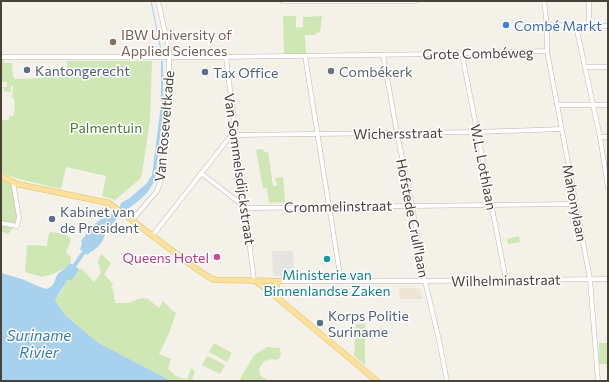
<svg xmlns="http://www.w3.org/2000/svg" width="609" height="382" font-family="Commissioner,sans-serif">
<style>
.education{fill:#ede6d4}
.green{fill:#cfe7b4}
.parking{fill:#e6e4e1}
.water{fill:#a8d1ee}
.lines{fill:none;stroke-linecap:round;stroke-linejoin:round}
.stream{stroke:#a8d1ee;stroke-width:1}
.canal{stroke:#a8d1ee;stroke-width:4}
.minor-casing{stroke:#bfb9ac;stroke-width:5}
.major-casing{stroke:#e0be6b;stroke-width:6}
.minor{stroke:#fff;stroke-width:4}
.major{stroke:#fbe19c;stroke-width:5}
.shop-dot{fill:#3f7fe0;stroke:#fff;stroke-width:1.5}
.education-dot{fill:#8d6e63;stroke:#fff;stroke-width:1.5}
.service-dot{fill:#5c6f8a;stroke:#fff;stroke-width:1.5}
.worship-dot{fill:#6b7280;stroke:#fff;stroke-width:1.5}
.hotel-dot{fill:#d1479c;stroke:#fff;stroke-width:1.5}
.culture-dot{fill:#0f9aa8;stroke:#fff;stroke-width:1.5}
.labels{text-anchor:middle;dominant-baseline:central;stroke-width:3;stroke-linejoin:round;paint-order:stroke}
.shop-label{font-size:14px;fill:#366cbe;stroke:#fff;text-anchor:start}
.education-label{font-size:14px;fill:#785e54;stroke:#fff;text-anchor:start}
.street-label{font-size:14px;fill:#484238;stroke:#fff}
.service-label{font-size:14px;fill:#4e5e75;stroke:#fff;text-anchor:start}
.worship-label{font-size:14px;fill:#5b616d;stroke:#fff;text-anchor:start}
.park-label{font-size:14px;fill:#48782c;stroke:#fff}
.hotel-label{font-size:14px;fill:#b23c85;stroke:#fff;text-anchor:end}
.culture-label{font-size:14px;fill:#0d838f;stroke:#fff}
.water-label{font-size:15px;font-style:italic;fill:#347ab0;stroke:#fff}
</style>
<rect width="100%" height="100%" fill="#f4f1e9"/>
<polygon class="education" points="399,288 420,288 423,299 400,299"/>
<g class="green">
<polygon points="283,16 296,16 296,28 303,27 303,17 322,16 320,32 316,33 316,35 305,35 306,54 284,55"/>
<path d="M1 59H3L4 63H12L13 76 15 79 42 78V76L67 75V61H152L150 120 142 174 140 179 115 200 102 196 106 176 66 167 61 189 15 178 1 172V120H9V116H13C16 111 14 104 14 98H12L13 86H11V91L9 92 4 91V87H7V82H1Z"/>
<polygon points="263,149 264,152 268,152 273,186 277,186 275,178 283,177 285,202 269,203 267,188 263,188 256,150"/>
<polygon points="1,176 13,182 18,222 8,234 1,231"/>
<polygon points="50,232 66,234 71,240 66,252 71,257 70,263 67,267 53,274 42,277 25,272 27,245 47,246 48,236"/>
<polygon points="519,236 520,242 508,244 507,239"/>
<polygon points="101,254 111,263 104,274 113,284 111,288 113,290 115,303 128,303 142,298 148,299 159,308 163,301 175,313 177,310 170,331 159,354 171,359 168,369 176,376 187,380 191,368 195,372 192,379 194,381 171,381 97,342 66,316 55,301 56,297 62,291 67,280 75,274 79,269 82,269 94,282 101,273 98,262"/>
<polygon points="356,324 365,324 365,365 354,356"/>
<polygon points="214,343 232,353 227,362 209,352"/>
<rect x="599" y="343" width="9" height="21"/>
<polygon points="267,347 280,348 281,356 277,360 272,359 264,361 259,369 260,375 268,381 239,381 254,355"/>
<polygon points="207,356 225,365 220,374 202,365"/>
</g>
<polygon class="parking" points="272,251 293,251 295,277 273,276"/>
<g class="water">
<path d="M161 61H163V114L155 179C148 197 134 203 121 215 116 219 110 226 106 232 104 235 104 240 101 243 97 249 93 250 87 255L80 249 82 244 81 241C86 235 90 228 96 223 104 216 119 215 121 203L130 198 147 183 152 175 161 105Z"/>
<path d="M70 263 79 269 72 280H67C64 287 57 295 55 301L66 316 97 342 171 381H1V273L22 279 40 287 47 289C57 284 53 281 58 274 62 270 67 268 70 263Z"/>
</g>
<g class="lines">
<polyline class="stream" points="151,1 162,55"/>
<polyline class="canal" points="74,266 84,252"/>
<g class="minor-casing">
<g id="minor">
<polyline points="282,1 415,1"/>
<polyline points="544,1 547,25 547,51 590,279 598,381"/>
<polyline points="589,1 589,26"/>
<polyline points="547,25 608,26"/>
<polyline points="576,26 600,137 608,188"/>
<polyline points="462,54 506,280"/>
<polyline points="383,55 397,133 412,206 425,281 439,340 447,381"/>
<polyline points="305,56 341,281"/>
<polyline points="1,57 214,57 439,54 547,51"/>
<polyline points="226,57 254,280"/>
<polyline points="585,67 608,67"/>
<polyline points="557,105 608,105"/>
<polyline points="600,137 608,137"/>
<polyline points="201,173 245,207 250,208 575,204"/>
<polyline points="133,219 157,191 159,186 162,170 169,90 169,49 158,1"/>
<polyline points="1,223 17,226 19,217 13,182"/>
<polyline points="153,235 229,138 235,135 477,132 561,129"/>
<polyline points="269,291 280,281 425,281 608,279"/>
</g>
</g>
<g class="major-casing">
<g id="major">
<polyline points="1,176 17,184 109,203 198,270 212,279 217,280 280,281"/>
<polyline points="255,281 269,291 377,381"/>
<polyline points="277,285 277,292 279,298"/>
</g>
</g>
<use href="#minor" class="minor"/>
<use href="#major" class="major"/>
</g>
<circle class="shop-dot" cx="506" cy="25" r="4"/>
<circle class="education-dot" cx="113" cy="42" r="4"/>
<g class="service-dot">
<circle cx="27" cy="70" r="4"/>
<circle cx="205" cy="72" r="4"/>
<circle cx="52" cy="219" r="4"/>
<circle cx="320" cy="323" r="4"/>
</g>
<circle class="worship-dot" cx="331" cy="71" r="4"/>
<circle class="hotel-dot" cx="217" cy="257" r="4"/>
<circle class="culture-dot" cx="327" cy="259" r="4"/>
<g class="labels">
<g class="shop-label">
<text x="514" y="25">Combé Markt</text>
</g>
<g class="education-label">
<text x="121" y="34">IBW University of<tspan x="121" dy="16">Applied Sciences</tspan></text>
</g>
<g class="street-label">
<text transform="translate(478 53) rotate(-1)">Grote Combéweg</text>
<text transform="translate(164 126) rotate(-85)">Van Roseveltkade</text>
<text transform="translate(398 133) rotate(-1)">Wichersstraat</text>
<text transform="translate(484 167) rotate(79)">W.L. Lothlaan</text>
<text transform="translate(240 169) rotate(82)">Van Sommelsdijckstraat</text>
<text transform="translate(575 203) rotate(79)">Mahonylaan</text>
<text transform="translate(338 206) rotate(-1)">Crommelinstraat</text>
<text transform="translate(413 218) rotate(79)">Hofstede Crull'laan</text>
<text transform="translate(506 280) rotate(-1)">Wilhelminastraat</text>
</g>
<g class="service-label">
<text x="35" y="70">Kantongerecht</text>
<text x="213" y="72">Tax Office</text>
<text x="60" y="211">Kabinet van<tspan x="60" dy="16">de President</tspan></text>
<text x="328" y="315">Korps Politie<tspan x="328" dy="16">Suriname</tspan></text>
</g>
<g class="worship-label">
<text x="339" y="71">Combékerk</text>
</g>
<g class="park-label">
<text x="106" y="127">Palmentuin</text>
</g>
<g class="hotel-label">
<text x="209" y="257">Queens Hotel</text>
</g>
<g class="culture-label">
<text x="327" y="274">Ministerie van<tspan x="327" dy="16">Binnenlandse Zaken</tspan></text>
</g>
<g class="water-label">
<text x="39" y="335">Suriname<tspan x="39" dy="17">Rivier</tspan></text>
</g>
</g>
<rect width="609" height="382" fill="none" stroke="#484238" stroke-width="4"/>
</svg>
